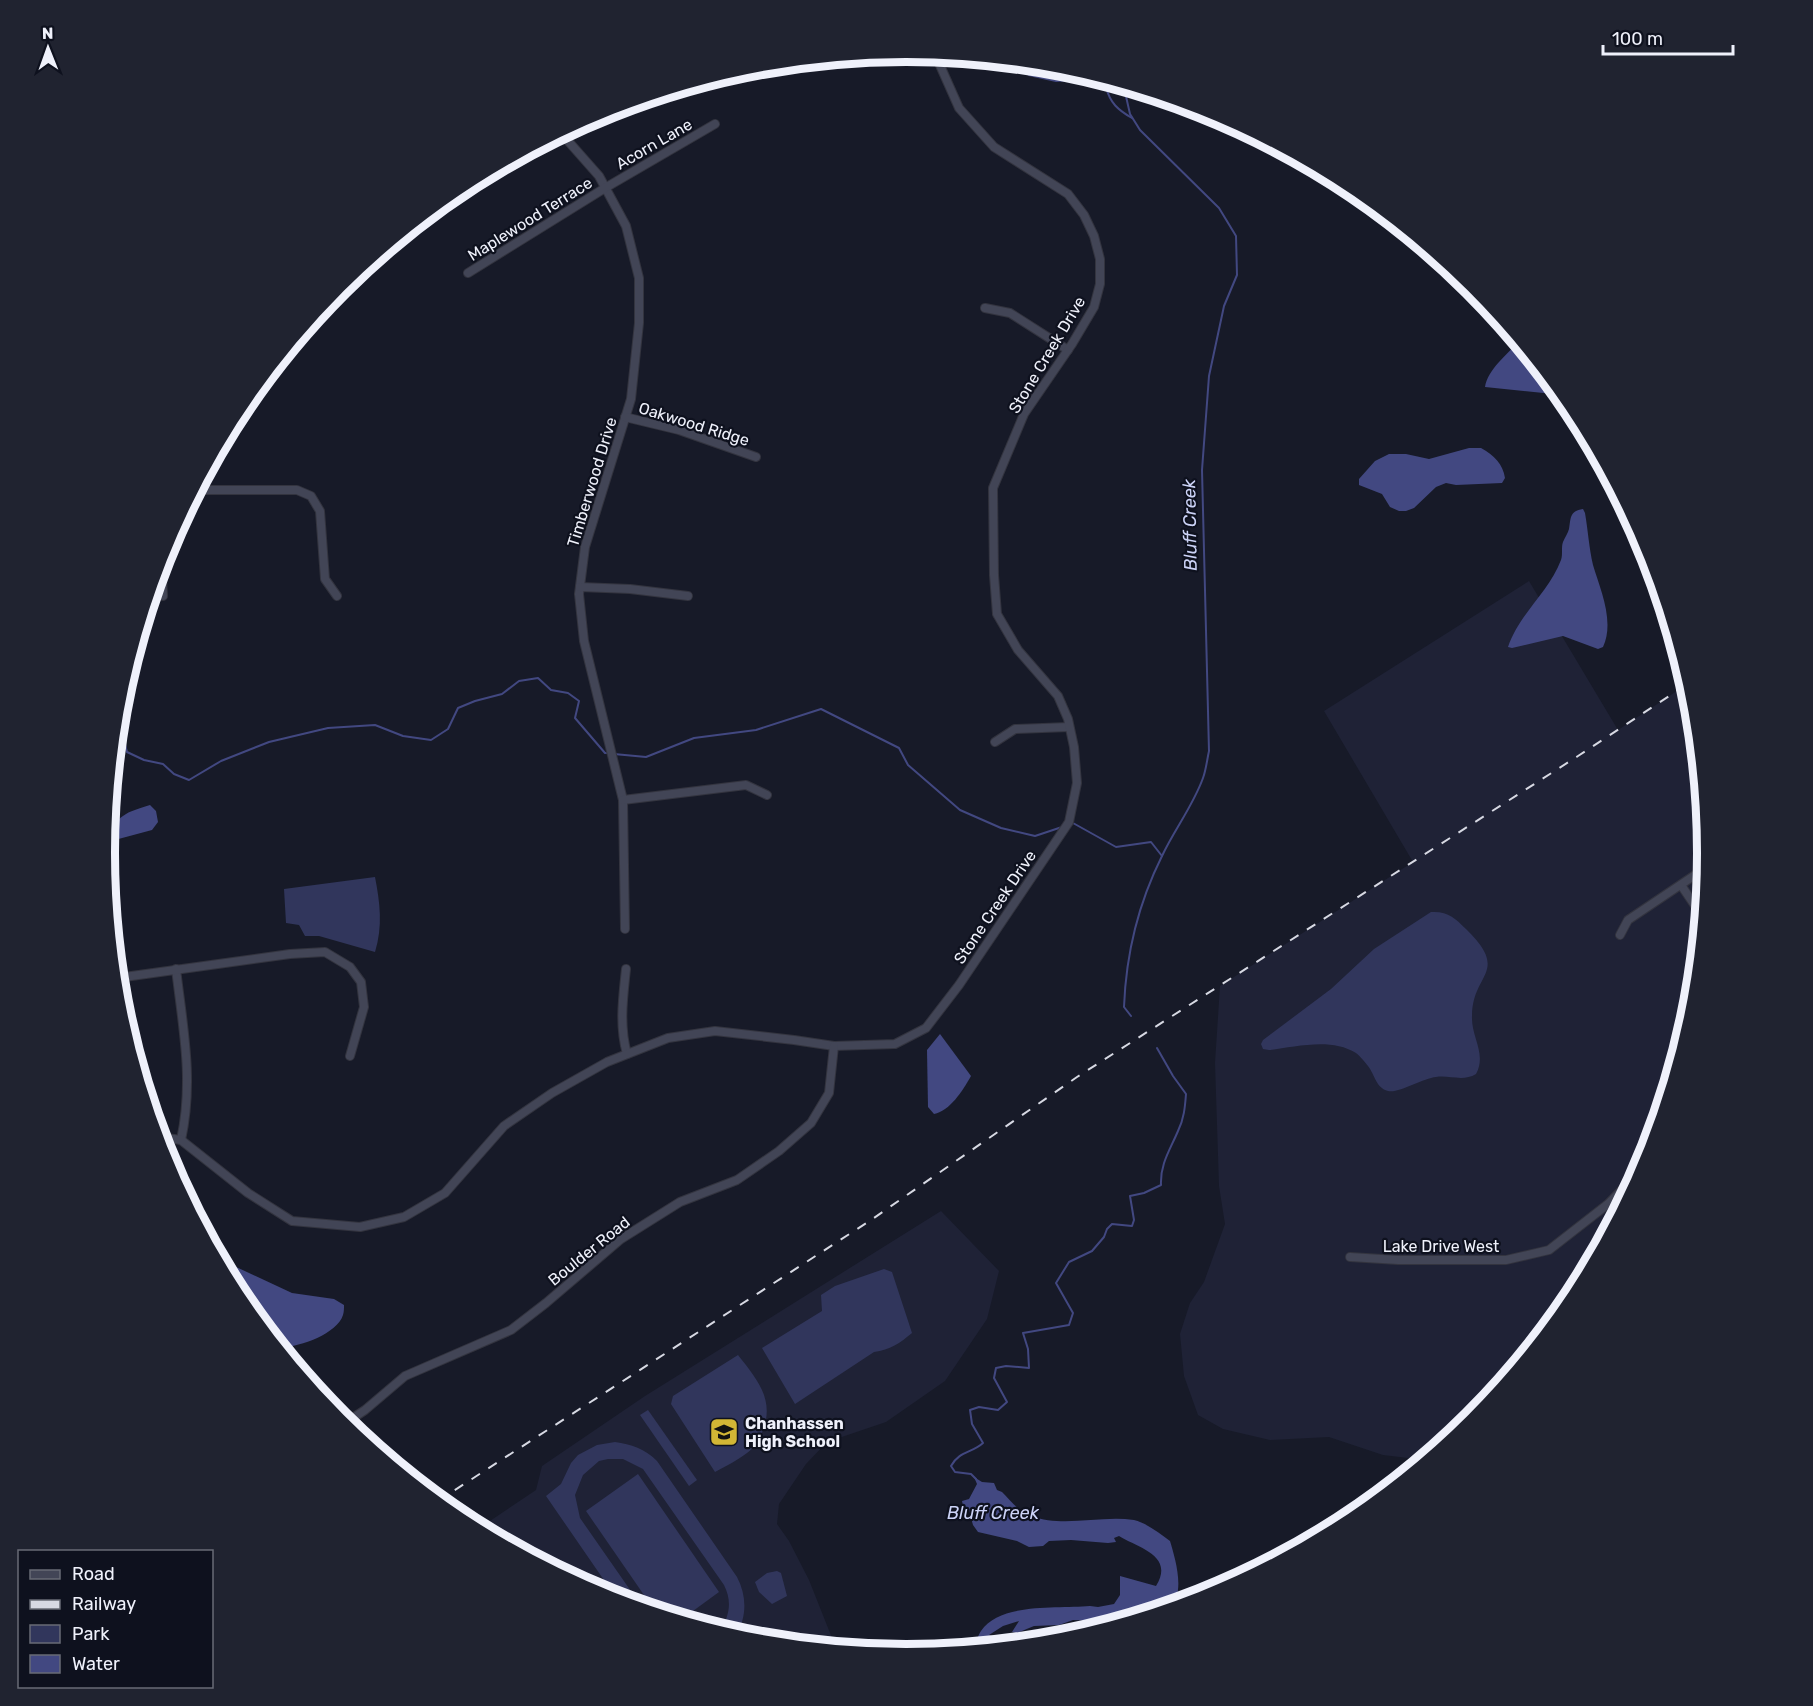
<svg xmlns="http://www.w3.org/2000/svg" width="1813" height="1706" font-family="Rubik,sans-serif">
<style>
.built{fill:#1f2236}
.green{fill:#31365c}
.water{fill:#424881}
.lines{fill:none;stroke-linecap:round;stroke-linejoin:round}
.stream{stroke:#424881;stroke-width:2}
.minor-casing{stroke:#33343f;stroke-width:10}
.minor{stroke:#424556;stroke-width:8}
.rail{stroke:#d7d9e3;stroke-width:2;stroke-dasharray:10 10;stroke-linecap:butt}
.labels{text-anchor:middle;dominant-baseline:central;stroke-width:4.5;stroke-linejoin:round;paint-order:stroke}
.street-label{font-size:16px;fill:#eff1fb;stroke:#0e111e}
.poi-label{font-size:16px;font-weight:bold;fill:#eff1fb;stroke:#0e111e;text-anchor:start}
.water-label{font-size:18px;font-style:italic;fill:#ccd3f7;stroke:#0e111e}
.rim{fill:none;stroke:#eff1fb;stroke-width:8}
</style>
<rect width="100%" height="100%" fill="#171a28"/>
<g class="built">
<polygon points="1529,581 1618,730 1689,683 1693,697 1708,853 1693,1010 1647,1160 1573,1299 1473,1420 1425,1460 1383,1455 1329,1437 1270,1440 1223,1429 1198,1415 1184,1376 1180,1334 1190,1303 1204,1282 1225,1224 1219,1186 1215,1063 1220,986 1413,862 1324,711"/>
<polygon points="941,1211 999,1271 987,1319 945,1381 886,1422 827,1442 806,1464 779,1504 777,1524 789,1541 809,1580 836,1648 750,1640 599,1594 478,1529 536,1490 542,1466 645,1396"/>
</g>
<g class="green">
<path d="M375 877C380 903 383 926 375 952L319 936H305L299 925 286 923 284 889Z"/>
<path d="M1431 912C1448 911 1455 918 1466 929 1511 973 1472 972 1472 1016 1471 1037 1487 1054 1476 1074 1463 1082 1450 1075 1436 1077 1423 1078 1398 1094 1388 1091 1376 1088 1375 1075 1368 1066 1365 1062 1360 1056 1356 1053 1331 1037 1295 1047 1269 1050L1263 1049 1261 1044 1263 1040 1331 989 1374 949Z"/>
<path d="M884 1269 892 1272 912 1333C900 1343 890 1350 874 1352L795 1404 762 1348 822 1311 821 1295 835 1286Z"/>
<path d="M738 1355C756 1378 775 1399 763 1430 760 1438 754 1448 747 1453 738 1460 726 1466 715 1472L671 1404 673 1396Z"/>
<polygon points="648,1410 697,1480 689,1486 640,1415"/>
<path d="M615 1442C631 1444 645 1449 657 1461L737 1577C747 1596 747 1617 736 1635L720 1631C730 1615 732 1601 724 1585L643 1469 623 1459H608L599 1461 583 1475 575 1495 580 1518 642 1607 617 1599 546 1496 561 1484 571 1463 578 1455 597 1445Z"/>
<polygon points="638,1474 719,1592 682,1619 655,1611 586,1511"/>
<polygon points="777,1571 781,1573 787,1596 772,1604 759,1592 755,1582 767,1573"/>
</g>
<g class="water">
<path d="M1519 341 1563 395 1485 387C1488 369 1507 355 1519 341Z"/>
<path d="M1469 448H1481C1494 455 1503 464 1505 478L1502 483 1456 485 1446 483 1436 487 1414 508 1406 511H1399L1390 507 1382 494 1359 485V479L1375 461 1389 454H1406L1429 459Z"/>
<path d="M1583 509 1585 513C1588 530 1589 548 1593 565 1600 589 1615 621 1603 647L1598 649 1563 636 1512 648 1508 647C1519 614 1549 592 1561 560 1563 554 1561 547 1563 542 1565 537 1568 533 1569 529 1571 519 1569 511 1583 509Z"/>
<path d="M150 805 156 811 158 822 152 830 111 841C113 815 128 812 150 805Z"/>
<path d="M940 1034 971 1076C963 1090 950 1111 934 1114L928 1107 927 1050Z"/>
<path d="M219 1259 292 1293 334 1299 344 1305C344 1308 344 1312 343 1315 337 1334 298 1348 280 1347L239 1298Z"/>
<path d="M974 1477 982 1482 994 1483 997 1490 1002 1492C1010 1500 1020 1513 1031 1516 1064 1528 1100 1515 1134 1520 1147 1523 1160 1534 1170 1541 1175 1558 1187 1596 1168 1608 1159 1613 1125 1621 1113 1624L1109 1621 1073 1620 1059 1625 1034 1626 1017 1633 1012 1632 1019 1621 1003 1626 989 1635 997 1638 994 1644 1004 1645 974 1648C976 1643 978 1635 981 1631 1000 1602 1059 1609 1090 1606L1098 1607 1114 1604 1120 1595V1576L1156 1586C1175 1555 1138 1548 1119 1536L1114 1538 1116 1542 1108 1543 1071 1540 1049 1541 1043 1546 1029 1547 1017 1541 978 1532 973 1525 969 1511 963 1506 962 1501 969 1499 977 1484Z"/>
</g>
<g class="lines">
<g class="stream">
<polyline points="1000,60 1015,66 1029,75 1056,81 1071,80 1072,76 1080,74"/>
<path d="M1093 79V85L1106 87C1110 103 1118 110 1132 118"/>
<polyline points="117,728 122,733 127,752 144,760 163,764 174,774 189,780 221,761 269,742 328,728 375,725 403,736 431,740 448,729 458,708 475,701 502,694 519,681 538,678 551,690 568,693 579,701 575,718 605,753 608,753"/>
<polyline points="614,754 646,757 694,738 756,730 821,709 899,748 908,765 960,810 1001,828 1035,836 1062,827"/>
<polyline points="1070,824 1073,823 1116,847 1151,842 1162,856"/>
<path d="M1131 1016 1124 1007C1126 954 1138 904 1162 856 1174 830 1193 806 1203 778 1206 770 1207 760 1209 751L1202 470 1209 376 1224 306 1237 275 1236 236 1219 208 1140 130 1130 114 1125 92 1133 88"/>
<path d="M976 1479 971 1474 955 1472 951 1466C959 1451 972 1453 983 1443L972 1424 970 1410 979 1407 998 1410 1007 1402 994 1378 996 1368 1006 1366 1029 1368 1028 1349 1023 1333 1069 1325 1073 1313 1056 1283 1069 1262 1092 1251 1104 1237 1107 1229 1112 1224 1132 1226 1134 1220 1130 1196 1144 1193 1161 1185C1160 1164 1170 1150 1178 1131 1184 1119 1185 1107 1186 1094L1173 1076 1157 1048"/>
</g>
<g class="minor-casing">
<g id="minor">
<polyline points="561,133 599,176 626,226 639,278 639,323 631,399 585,547 579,594 584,641 623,800 625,929"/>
<polyline points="468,273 605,188 715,124"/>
<polyline points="985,308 1010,313 1068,350"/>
<polyline points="625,417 679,430 756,457"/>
<polyline points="195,490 297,490 311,496 320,511 325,579 337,596"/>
<polyline points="161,560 163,596"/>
<polyline points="580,587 630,589 688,596"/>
<polyline points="995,742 1015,729 1069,727"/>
<polyline points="623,800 746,785 767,795"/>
<polyline points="1681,885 1702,916"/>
<polyline points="1620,935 1628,920 1707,867"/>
<path d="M176 969C183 1028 194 1081 181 1140"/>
<path d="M626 969C623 998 619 1025 627 1054"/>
<polyline points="117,978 290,954 325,952 350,967 361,982 364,1007 350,1056"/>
<polyline points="159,1137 181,1140 248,1193 292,1221 360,1227 404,1217 445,1193 504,1126 552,1093 607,1062 668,1038 715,1031 794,1040 834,1046 895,1044 926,1028 959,985 1069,822 1077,783 1074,747 1068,719 1058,696 1018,650 997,614 994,575 993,488 1024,414 1072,344 1094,307 1100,284 1100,259 1094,236 1084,215 1068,194 994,147 959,108 935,54"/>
<polyline points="1350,1257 1398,1260 1506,1260 1549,1250 1608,1204 1644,1167"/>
<polyline points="344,1424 365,1410 405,1376 511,1330 546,1303 621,1239 680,1202 737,1180 779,1151 811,1123 829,1093 834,1046"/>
</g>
</g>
<use href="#minor" class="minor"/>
<polyline class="rail" points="438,1501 871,1220 1077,1077 1578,756 1689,683"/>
</g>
<defs>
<g id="university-square" transform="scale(1.5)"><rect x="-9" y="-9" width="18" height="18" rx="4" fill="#d2b635" stroke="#0e111e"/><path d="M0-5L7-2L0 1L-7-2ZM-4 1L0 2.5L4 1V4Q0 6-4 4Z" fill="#111"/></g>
</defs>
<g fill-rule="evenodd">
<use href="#university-square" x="724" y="1432"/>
</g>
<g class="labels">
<g class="street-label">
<text transform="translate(654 144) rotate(-30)">Acorn Lane</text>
<text transform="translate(530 219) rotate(-32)">Maplewood Terrace</text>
<text transform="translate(1047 355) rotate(-59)">Stone Creek Drive</text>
<text transform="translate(694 424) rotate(17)">Oakwood Ridge</text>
<text transform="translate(592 482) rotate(-73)">Timberwood Drive</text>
<text transform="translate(995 907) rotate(-56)">Stone Creek Drive</text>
<text x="1441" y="1246">Lake Drive West</text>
<text transform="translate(589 1251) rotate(-39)">Boulder Road</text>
</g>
<g class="poi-label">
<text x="745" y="1423">Chanhassen<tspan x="745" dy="18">High School</tspan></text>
</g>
<g class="water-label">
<text transform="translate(1190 525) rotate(-91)">Bluff Creek</text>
<text x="993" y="1513">Bluff Creek</text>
</g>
</g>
<path d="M0 0H1813V1706H0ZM115 853a791 791 0 1 1 1582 0a791 791 0 1 1-1582 0Z" fill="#202330" fill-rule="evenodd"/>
<path class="rim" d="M115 853a791 791 0 1 1 1582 0a791 791 0 1 1-1582 0Z"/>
<rect x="18" y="1550" width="195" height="138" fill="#0e111e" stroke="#686b76" stroke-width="1.5"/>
<rect x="30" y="1570" width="30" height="9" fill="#424556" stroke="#686b76" stroke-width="1.5"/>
<text x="72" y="1580" font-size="18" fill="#eff1fb">Road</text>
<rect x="30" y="1600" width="30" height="9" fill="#d7d9e3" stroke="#686b76" stroke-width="1.5"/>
<text x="72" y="1610" font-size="18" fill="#eff1fb">Railway</text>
<rect x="30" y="1625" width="30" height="18" fill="#31365c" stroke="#686b76" stroke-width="1.5"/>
<text x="72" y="1640" font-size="18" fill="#eff1fb">Park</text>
<rect x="30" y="1655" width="30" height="18" fill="#424881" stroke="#686b76" stroke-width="1.5"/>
<text x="72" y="1670" font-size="18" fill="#eff1fb">Water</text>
<g transform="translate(48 48) rotate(359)" stroke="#0e111e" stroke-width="4.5" paint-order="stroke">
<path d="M0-4.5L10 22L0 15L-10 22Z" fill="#eff1fb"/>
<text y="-9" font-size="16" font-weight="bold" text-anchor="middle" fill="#eff1fb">N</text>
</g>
<path d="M1603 45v9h130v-9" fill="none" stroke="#eff1fb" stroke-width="3"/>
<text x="1612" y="45" font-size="18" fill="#eff1fb" stroke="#0e111e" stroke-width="4.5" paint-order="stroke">100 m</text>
</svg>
